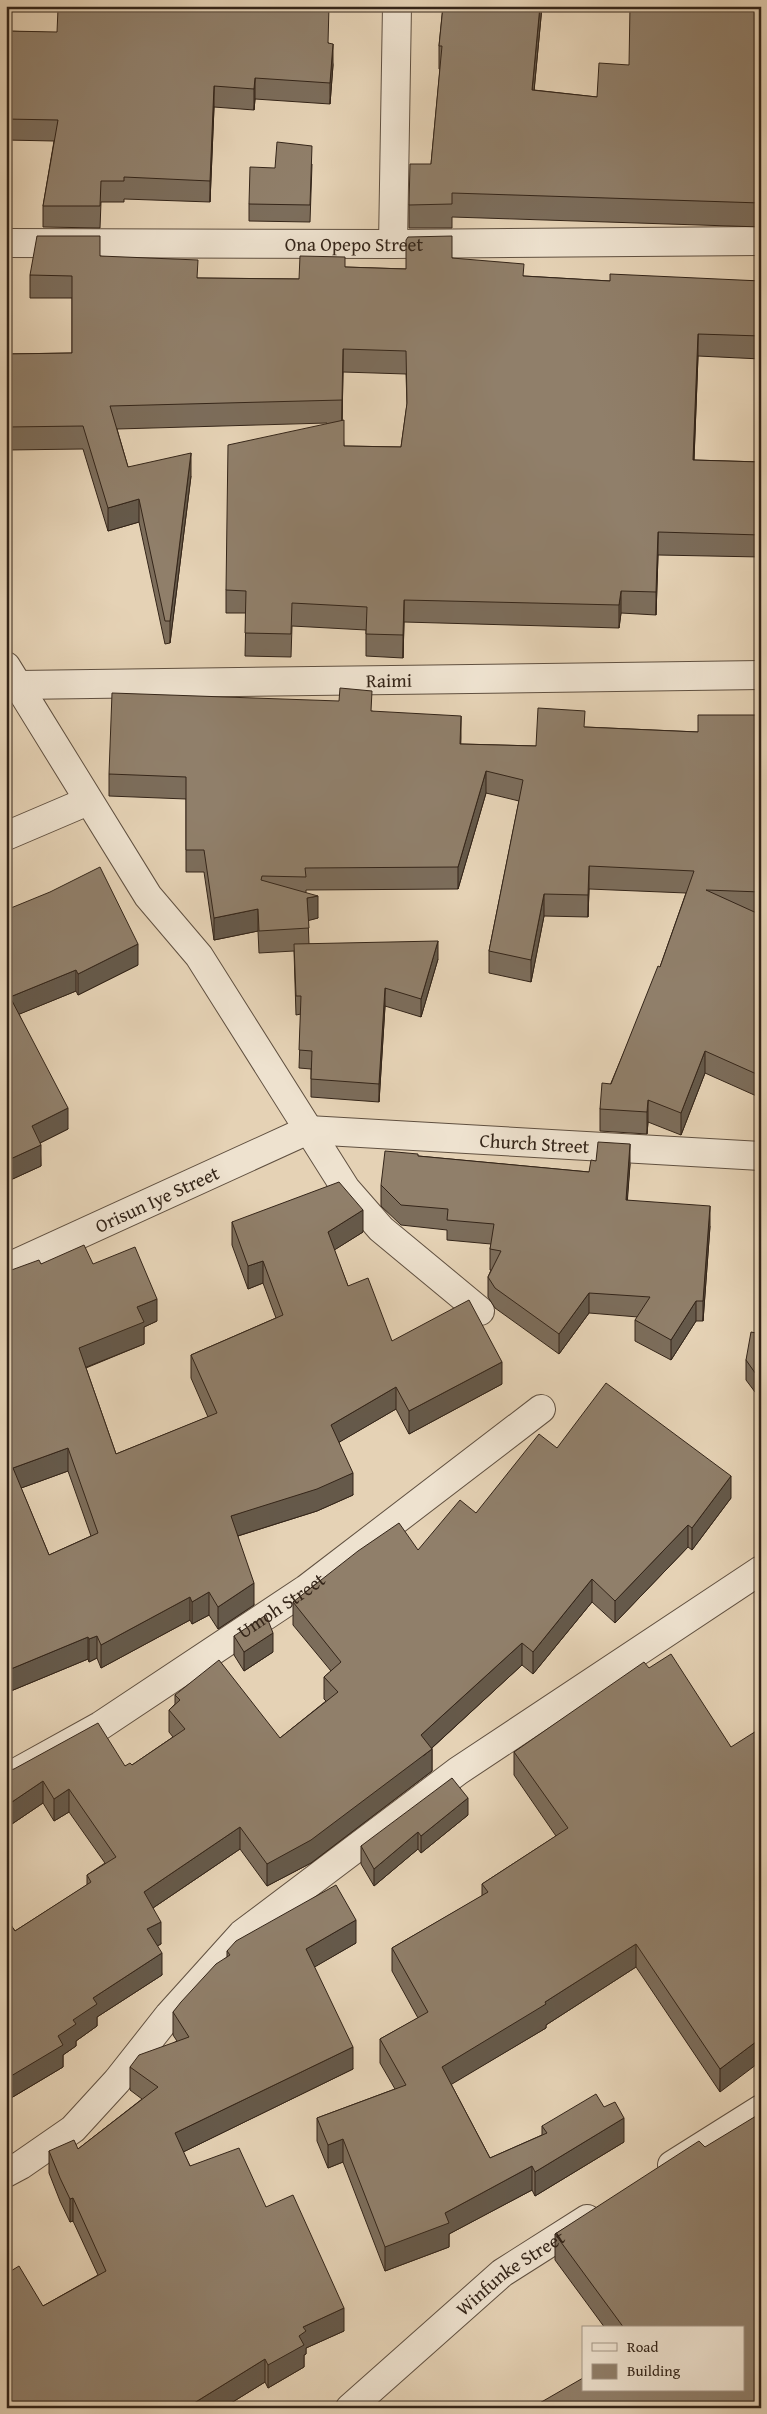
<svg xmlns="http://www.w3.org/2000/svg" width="767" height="2414" font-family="'Gentium Book Plus',serif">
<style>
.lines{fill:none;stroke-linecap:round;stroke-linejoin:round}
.street-casing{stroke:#605040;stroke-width:30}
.street{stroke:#eee2cf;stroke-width:28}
.wall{fill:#7c6d5b;stroke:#342519;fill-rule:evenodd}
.shaded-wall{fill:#65594a;stroke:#342519}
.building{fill:#907f6a;stroke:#342519;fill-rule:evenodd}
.labels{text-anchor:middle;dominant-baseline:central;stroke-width:4;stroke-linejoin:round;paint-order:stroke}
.street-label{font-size:19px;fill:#342519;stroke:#eee2cf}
</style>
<rect width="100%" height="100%" fill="#e5d2b5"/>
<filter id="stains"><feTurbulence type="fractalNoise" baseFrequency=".004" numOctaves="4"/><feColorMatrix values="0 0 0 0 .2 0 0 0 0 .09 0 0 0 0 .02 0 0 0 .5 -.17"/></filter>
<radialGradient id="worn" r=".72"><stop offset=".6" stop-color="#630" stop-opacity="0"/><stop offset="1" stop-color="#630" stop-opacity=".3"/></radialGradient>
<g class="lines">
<g class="street-casing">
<g id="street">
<path id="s1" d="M6 243 393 244 761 241"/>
<polyline points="393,244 397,6"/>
<polyline points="6,666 148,896 199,956 346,1189 381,1229 480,1311"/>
<path id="s2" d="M18 685 761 675"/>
<polyline points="6,836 88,801"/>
<path id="s3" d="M6 1268 308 1130 761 1156"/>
<path id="s4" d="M6 1778 100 1726 306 1589 541 1409"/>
<polyline points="672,2165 761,2109"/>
<polyline points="6,2173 21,2165 73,2129 117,2081 169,2015 242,1934 458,1771 761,1570"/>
<path id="s5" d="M350 2408 502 2273 587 2219"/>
</g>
</g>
<use href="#street" class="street"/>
</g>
<g class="wall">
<polygon points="443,6 564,6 563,10 542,7 534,90 597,97 629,65 761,6 761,227 452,217 452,228 409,228 409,205 431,164 440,69 439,69 439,46"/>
<polygon points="6,31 329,43 333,65 330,104 255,99 254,110 214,107 210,202 124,199 124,202 101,202 100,228 43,227 43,206 54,141 6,140"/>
<polygon points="312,164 310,222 249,221 249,204 275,168"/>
<path d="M100 256 198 278 299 279 345 267 406 269 452 258 524 276 610 281H761V359L698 356 694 460 761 462V557L658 555 656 615 621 613 619 628 404 622 403 658 366 656V630L292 626 291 657 245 656 246 613H226V590L327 423 117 429 128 467 191 476 170 643 165 644 139 522 108 531 83 449 7 450V434H6V354L72 353V298H30V275ZM343 372 406 374 407 404 401 447 344 446 342 420Z"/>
<polygon points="372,711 461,744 536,746 585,727 698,732 761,715 761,914 759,914 761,915 761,1098 705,1073 681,1135 648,1122 647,1134 600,1131 600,1109 660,967 686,893 589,889 588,917 544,916 531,982 489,973 489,951 519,801 486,793 458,889 306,890 306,893 318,918 308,920 309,944 438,959 421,1017 385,1006 379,1102 311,1097 311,1069 299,1068 301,1014 296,1015 294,951 259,953 258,931 214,940 204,872 186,872 186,799 109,796 109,774"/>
<polygon points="6,910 138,965 78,995 76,991 19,1014 68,1129 40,1143 41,1166 6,1182"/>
<polygon points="418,1156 589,1172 630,1164 627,1200 710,1226 703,1321 696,1321 671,1360 635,1341 635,1320 638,1317 589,1313 559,1354 495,1308 488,1297 488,1277 491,1270 490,1270 490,1249 491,1244 447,1240 447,1230 401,1225 381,1206 381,1185"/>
<path d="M232 1222 363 1232 334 1250 348 1286 392 1341 502 1384 409 1434 396 1409 339 1442 353 1495 317 1511 238 1536 254 1605 218 1629 209 1615 192 1624 190 1620 101 1668 97 1658 89 1662 88 1659 6 1693V1272L41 1264H93L157 1321 144 1327V1344L86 1368 116 1454 208 1417 191 1378V1355L276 1318 263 1283 248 1289 232 1245ZM68 1471 91 1536 49 1555 21 1488Z"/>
<polygon points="761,1334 761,1396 758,1396 746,1380 746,1360"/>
<polygon points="557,1448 731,1498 692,1550 688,1547 615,1623 592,1602 533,1674 522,1665 432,1748 432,1771 311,1863 267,1886 240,1849 153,1908 161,1944 157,1946 162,1975 97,2017 97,2026 76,2041 76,2046 63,2055 63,2067 6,2101 6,1918 15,1931 87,1885 87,1875 105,1863 69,1812 54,1821 43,1803 6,1828 6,1771 125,1766 132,1765 173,1737 169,1732 169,1710 175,1704 175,1695 280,1738 326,1701 324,1699 324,1677 331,1671 293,1625 293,1602 418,1550 476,1513"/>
<polygon points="234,1636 273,1652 244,1671 234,1655"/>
<polygon points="649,1668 731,1747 720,2092 636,1967 546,2025 546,2028 451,2084 490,2158 542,2135 542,2126 624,2142 535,2196 532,2190 449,2234 449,2247 385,2271 343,2162 328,2168 317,2141 317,2118 395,2089 380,2063 380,2039 418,2018 392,1971 392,1948 482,1896 482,1884 556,1836 514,1775 514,1752"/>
<polygon points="468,1815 421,1853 418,1849 374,1886 361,1864 361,1846"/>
<polygon points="356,1943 314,1967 353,2069 183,2152 190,2166 266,2207 344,2331 306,2348 306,2354 304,2355 304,2367 268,2388 265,2382 223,2408 6,2408 43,2306 98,2275 73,2221 70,2222 60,2201 49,2173 49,2151 78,2149 142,2099 130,2090 130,2067 177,2041 173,2035 173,2012 227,1957 227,1951"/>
<polygon points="705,2147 743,2328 605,2328 555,2260 555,2234"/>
</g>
<g class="shaded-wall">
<polygon points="540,6 542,6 532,113 532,90"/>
<polygon points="333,44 333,65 330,104 330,83"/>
<polygon points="255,78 255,99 254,110 254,89"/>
<polygon points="214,86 214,107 210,202 210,181"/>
<polygon points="698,334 698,356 693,483 693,460"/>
<polygon points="343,349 343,372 342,423 342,400"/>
<polygon points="191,453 191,476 170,643 170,621"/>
<polygon points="139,499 139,522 108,531 108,508"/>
<polygon points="658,532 658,555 656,615 656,592"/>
<polygon points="621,591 621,613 619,628 619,605"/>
<polygon points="404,600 404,622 403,658 403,635"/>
<polygon points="461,716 461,738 460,766 460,744"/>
<polygon points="486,771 486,793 458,889 458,867"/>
<polygon points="589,866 589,889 588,917 588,895"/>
<polygon points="544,894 544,916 531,982 531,960"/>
<polygon points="318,896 318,918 307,921 307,898"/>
<polygon points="258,909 258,931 214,940 214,918"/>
<polygon points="438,941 438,959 421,1017 421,999"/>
<polygon points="138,944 138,965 78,995 78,974"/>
<polygon points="76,970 76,991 10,1018 10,997"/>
<polygon points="385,988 385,1006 379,1102 379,1084"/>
<polygon points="705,1051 705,1073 681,1135 681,1113"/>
<polygon points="648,1100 648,1122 647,1134 647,1112"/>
<polygon points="68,1108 68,1129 32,1147 32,1126"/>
<polygon points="630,1144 630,1164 626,1220 626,1200"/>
<polygon points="41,1145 41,1166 6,1182 6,1161"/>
<polygon points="710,1206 710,1226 703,1321 703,1301"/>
<polygon points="363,1210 363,1232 328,1254 328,1232"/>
<polygon points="263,1261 263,1283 248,1289 248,1266"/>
<polygon points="589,1293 589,1313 559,1354 559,1334"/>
<polygon points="157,1299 157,1321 144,1327 144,1344 79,1370 79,1348 137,1307"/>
<polygon points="696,1301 696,1321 671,1360 671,1340"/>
<polygon points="502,1362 502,1384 409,1434 409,1411"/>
<polygon points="396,1387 396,1409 331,1447 331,1425"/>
<polygon points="68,1448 68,1471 13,1491 13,1468"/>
<polygon points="353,1473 353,1495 317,1511 231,1538 231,1516"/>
<polygon points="731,1476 731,1498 692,1550 692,1528"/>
<polygon points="688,1525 688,1547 615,1623 615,1601"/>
<polygon points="592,1579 592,1602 533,1674 533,1652"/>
<polygon points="254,1583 254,1605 218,1629 218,1607"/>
<polygon points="209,1592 209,1615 192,1624 192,1602"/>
<polygon points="190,1597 190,1620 101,1668 101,1645"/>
<polygon points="273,1633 273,1652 244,1671 244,1652"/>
<polygon points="97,1636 97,1658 89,1662 89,1639"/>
<polygon points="88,1637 88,1659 6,1693 6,1671"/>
<polygon points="522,1643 522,1665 423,1756 432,1749 432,1771 311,1863 267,1886 267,1864 421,1735"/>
<polygon points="11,1735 11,1757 6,1761 6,1738"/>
<polygon points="43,1781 43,1803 6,1828 6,1806"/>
<polygon points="69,1789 69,1812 54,1821 54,1799"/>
<polygon points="468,1798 468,1815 421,1853 421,1836"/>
<polygon points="240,1827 240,1849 144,1914 144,1892"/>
<polygon points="418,1832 418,1849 374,1886 374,1869"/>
<polygon points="356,1920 356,1943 306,1972 306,1949"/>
<polygon points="161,1922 161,1944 147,1951 147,1929"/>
<polygon points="636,1944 636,1967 546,2025 546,2028 442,2090 442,2067 545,2002"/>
<polygon points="162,1953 162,1975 97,2017 97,2026 76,2041 76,2046 63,2055 63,2067 6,2101 6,2079 58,2036 93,1998"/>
<polygon points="761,2038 761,2061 720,2092 720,2069"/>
<polygon points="353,2047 353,2069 175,2156 175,2133"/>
<polygon points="624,2118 624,2142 535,2196 535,2172"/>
<polygon points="343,2139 343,2162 328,2168 328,2145"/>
<polygon points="532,2166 532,2190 449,2234 449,2247 385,2271 385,2247 445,2213"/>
<polygon points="73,2198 73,2221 70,2222 70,2199"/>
<polygon points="344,2308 344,2331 306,2348 306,2354 304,2355 304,2367 268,2388 268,2365 299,2336 303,2327"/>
<polygon points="265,2359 265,2382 223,2408 186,2408"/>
</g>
<g class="building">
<polygon points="84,6 329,6 328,43 333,44 330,83 255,78 254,89 214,86 210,181 124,177 124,181 101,181 100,206 43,206 58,120 6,119 6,31 57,32 58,9 83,9"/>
<polygon points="443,6 540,6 532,90 597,97 599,63 629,65 630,6 761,6 761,203 452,193 452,204 409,205 410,164 431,164 442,46 439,46"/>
<polygon points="277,142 312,146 310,205 249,204 250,167 275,168"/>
<polygon points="37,236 100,236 100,256 198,260 197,278 299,279 300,256 345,257 345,267 406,269 406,240 408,237 452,236 452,258 524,264 523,276 610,281 610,274 761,281 761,336 698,334 693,460 761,462 761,535 658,532 656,592 621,591 619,605 404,600 403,635 366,634 367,607 292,603 291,634 245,633 246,591 226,590 228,445 344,420 344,446 401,447 407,403 406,351 343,349 342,400 110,406 128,467 191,453 170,621 165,621 139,499 108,508 83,426 7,427 7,412 6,412 6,354 72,353 72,276 30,275"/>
<polygon points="340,688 372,691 371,711 461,716 460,744 536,746 538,708 585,711 584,727 698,732 698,715 761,715 761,892 706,890 761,915 761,1076 705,1051 681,1113 648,1100 647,1112 600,1109 602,1083 611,1084 658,966 660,967 694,871 589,866 588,895 544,894 531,960 489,951 523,780 486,771 458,867 305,868 306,877 262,876 261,880 318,896 307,898 309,928 259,931 258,909 214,918 204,850 186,850 186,777 109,774 112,693 339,701"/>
<polygon points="100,867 138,944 78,974 76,970 10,997 68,1108 32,1126 41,1145 6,1161 6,910 50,892"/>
<polygon points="438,941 421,999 385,988 379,1084 311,1079 312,1051 299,1050 301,996 296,996 294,944"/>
<polygon points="598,1142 630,1144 626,1200 710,1206 703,1301 696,1301 671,1340 635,1320 650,1297 589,1293 559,1334 495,1288 488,1277 501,1251 490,1249 494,1224 447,1220 448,1209 401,1205 381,1185 385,1151 418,1154 418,1156 589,1172 591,1160 596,1161"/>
<path d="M339 1182 363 1210 328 1232 348 1286 368 1278 392 1341 469 1300 502 1362 409 1411 396 1387 331 1425 353 1473 317 1489 231 1516 254 1583 218 1607 209 1592 192 1602 190 1597 101 1645 97 1636 89 1639 88 1637 6 1671V1272L39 1260 41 1264 84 1245 93 1264 135 1247 157 1299 137 1307 144 1322 79 1348 116 1454 217 1413 191 1355 283 1315 263 1261 248 1266 232 1222ZM68 1448 98 1533 49 1555 13 1468Z"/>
<polygon points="751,1332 761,1334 761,1377 758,1377 746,1360"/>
<polygon points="606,1383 731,1476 692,1528 688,1525 615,1601 592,1579 533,1652 522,1643 421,1735 432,1749 311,1840 267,1864 240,1827 144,1892 161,1922 147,1929 162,1953 93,1998 97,2004 73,2020 76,2024 58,2036 63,2045 6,2079 6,1918 15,1931 91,1882 87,1875 116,1857 69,1789 54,1799 43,1781 6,1806 6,1771 14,1769 98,1723 125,1766 130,1763 132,1765 185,1729 169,1710 180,1700 175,1695 219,1660 280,1738 338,1692 324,1677 341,1662 293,1602 358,1551 399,1523 418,1550 460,1500 476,1513 539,1434 557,1448"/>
<polygon points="266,1615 273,1633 244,1652 234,1636"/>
<polygon points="671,1654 731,1747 761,1728 761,2038 720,2069 636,1944 545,2002 546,2004 442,2067 490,2158 547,2133 542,2126 596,2094 604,2107 615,2102 624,2118 535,2172 532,2166 445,2213 449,2223 385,2247 343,2139 328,2145 317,2118 406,2085 380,2039 428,2012 392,1948 488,1892 482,1884 568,1828 514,1752 644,1662 649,1668"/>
<polygon points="6,1727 11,1735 6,1738"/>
<polygon points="452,1778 468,1798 421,1836 418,1832 374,1869 361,1846"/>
<polygon points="336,1885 356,1920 306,1949 353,2047 175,2133 190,2166 239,2148 266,2207 293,2195 344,2308 303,2327 306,2331 299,2336 304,2345 268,2365 265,2359 186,2408 60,2408 59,2406 56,2408 6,2408 6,2274 19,2266 43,2306 106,2271 73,2198 70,2199 60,2178 49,2151 74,2140 78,2149 158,2087 130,2067 139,2055 189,2037 173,2012 181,2002 216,1964 230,1955 227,1951 236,1941"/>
<polygon points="761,2113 761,2408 531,2408 583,2378 583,2390 743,2390 743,2328 624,2328 555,2234 699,2141 705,2147"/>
</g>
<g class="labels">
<g class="street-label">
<text stroke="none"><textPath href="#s1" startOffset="348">Ona Opepo Street</textPath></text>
<text stroke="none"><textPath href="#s2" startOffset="371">Raimi</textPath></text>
<text stroke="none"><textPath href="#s3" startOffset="559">Church Street</textPath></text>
<text stroke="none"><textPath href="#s3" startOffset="166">Orisun Iye Street</textPath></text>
<text stroke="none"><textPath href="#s4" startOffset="325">Umoh Street</textPath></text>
<text stroke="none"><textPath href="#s5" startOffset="210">Winfunke Street</textPath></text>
</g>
</g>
<rect width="767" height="2414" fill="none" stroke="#e5d2b5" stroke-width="25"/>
<rect x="8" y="8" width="752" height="2399" fill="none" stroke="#342519" stroke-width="2.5"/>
<rect x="12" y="12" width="742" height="2389" fill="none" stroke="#342519"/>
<rect x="582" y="2326" width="162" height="65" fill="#eee2cf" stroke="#a49686"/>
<rect x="592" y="2343" width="25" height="8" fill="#eee2cf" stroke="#a49686"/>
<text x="627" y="2352" font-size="15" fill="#342519">Road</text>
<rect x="592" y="2364" width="25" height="15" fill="#907f6a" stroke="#a49686"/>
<text x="627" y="2376" font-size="15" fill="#342519">Building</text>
<rect width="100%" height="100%" filter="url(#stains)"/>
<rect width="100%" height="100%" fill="url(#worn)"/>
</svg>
